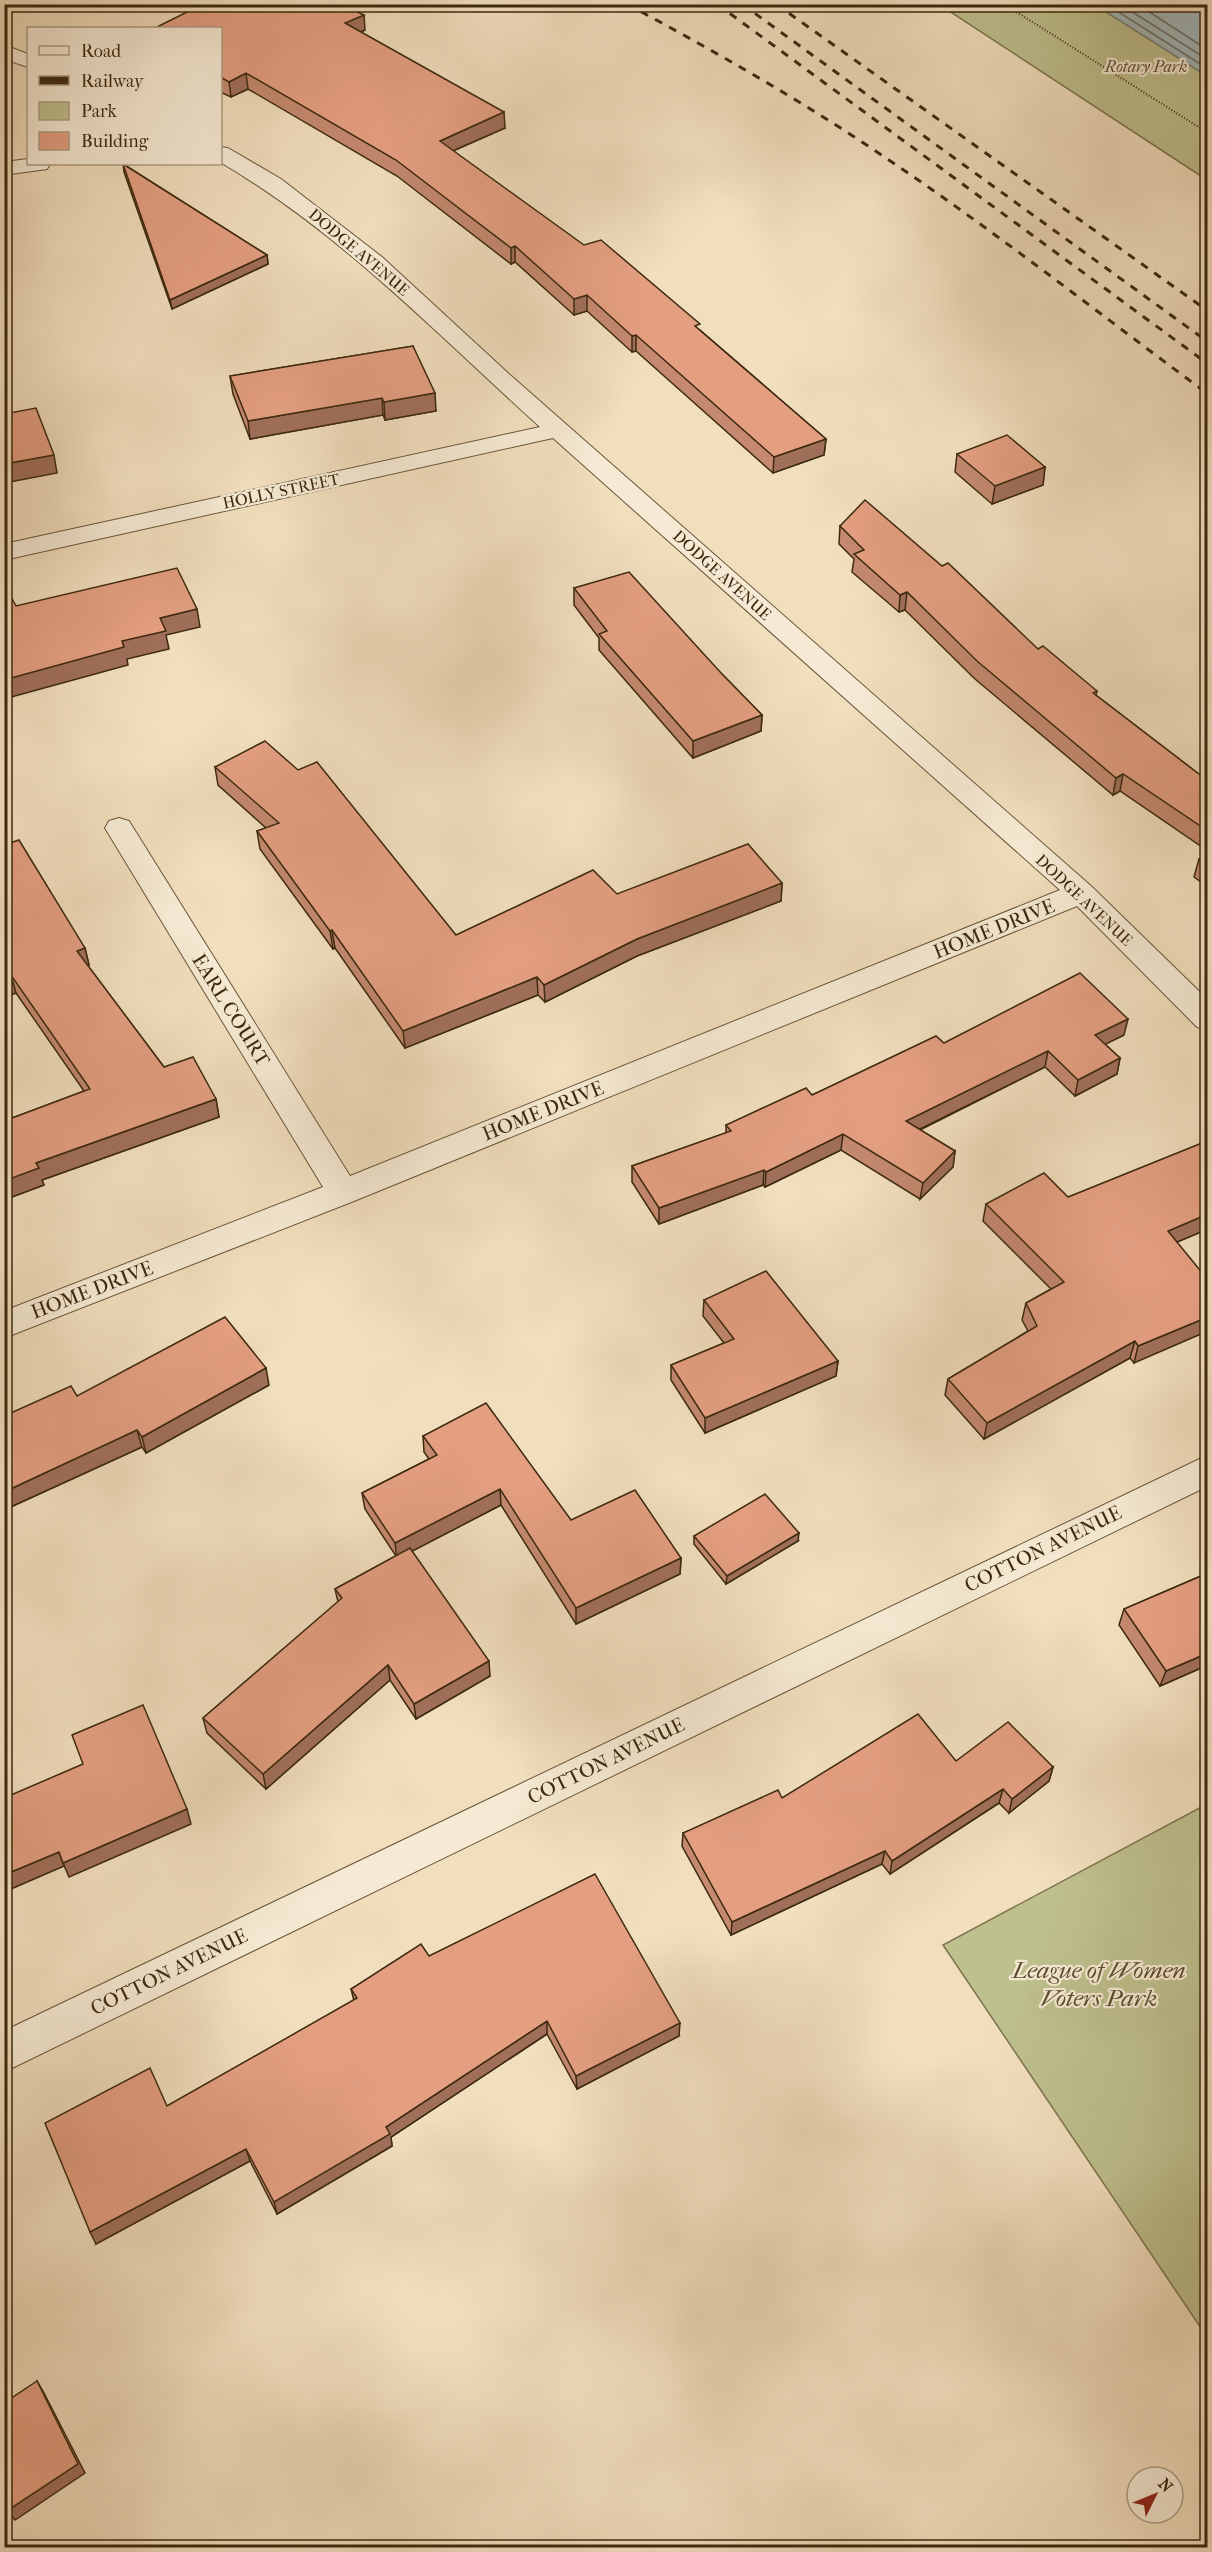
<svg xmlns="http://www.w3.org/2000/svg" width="1212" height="2552" font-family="'IM FELL French Canon',serif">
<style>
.green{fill:#bec08e;stroke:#7d744e;stroke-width:1.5}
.water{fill:#a1b9bd;stroke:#797f77;stroke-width:1.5}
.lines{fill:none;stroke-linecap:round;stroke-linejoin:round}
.shore{stroke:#6e7166;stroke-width:1.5}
.minor-casing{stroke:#69563a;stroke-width:2}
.path{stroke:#3c290f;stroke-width:2;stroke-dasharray:1 2;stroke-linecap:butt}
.minor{fill:#f6ead4;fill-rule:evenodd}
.rail{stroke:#3c290f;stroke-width:3;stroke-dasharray:8 8;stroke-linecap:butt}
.wall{fill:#c4896f;stroke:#3c290f;stroke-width:1.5}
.shaded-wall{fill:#a06f5a;stroke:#3c290f;stroke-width:1.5}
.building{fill:#e49f81;stroke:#3c290f;stroke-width:1.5}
.labels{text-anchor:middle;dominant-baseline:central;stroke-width:4.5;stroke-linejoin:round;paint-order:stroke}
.far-park-label{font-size:16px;font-style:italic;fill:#5c4f2f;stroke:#f6ead4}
.far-street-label{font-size:16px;fill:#3c290f;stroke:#f6ead4}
.street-label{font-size:20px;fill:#3c290f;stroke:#f6ead4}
.near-park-label{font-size:24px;font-style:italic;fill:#5c4f2f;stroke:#f6ead4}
</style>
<rect width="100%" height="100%" fill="#f1debd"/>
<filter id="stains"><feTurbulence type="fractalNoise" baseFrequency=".00333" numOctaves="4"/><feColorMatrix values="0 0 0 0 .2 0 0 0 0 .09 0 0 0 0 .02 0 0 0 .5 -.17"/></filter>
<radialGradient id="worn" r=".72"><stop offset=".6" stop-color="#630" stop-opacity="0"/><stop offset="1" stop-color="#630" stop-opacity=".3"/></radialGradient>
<g class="green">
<polygon points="940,5 1207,5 1207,180"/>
<polygon points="1207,1804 1207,2337 943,1945"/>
</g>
<polygon class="water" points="1095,5 1207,5 1207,77 1207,76"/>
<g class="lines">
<g class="shore">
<polyline points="1106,4 1208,69"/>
<polyline points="1120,4 1208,60"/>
<polyline points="1137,4 1208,50"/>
</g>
<g class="minor-casing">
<g id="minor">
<polygon points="4,45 28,54 28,67 4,59"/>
<path d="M220 147 228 148 281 179 382 257 509 374 1091 886 1208 1000V1030L1197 1027 1077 906 354 1201 4 1338V1311L323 1187 105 828 109 821 119 818 129 821 350 1176 1060 890 553 438 4 560V544L540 427C437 334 341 233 220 162Z"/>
<polygon points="28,159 28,164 50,164 47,169 4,175 4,162"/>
<polygon points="1208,1455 1208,1486 4,2072 4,2031"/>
</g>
</g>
<polyline class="path" points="1004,4 1208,133"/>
<use href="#minor" class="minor"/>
<g class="rail">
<path d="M627 4C712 50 797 98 877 152 991 228 1098 313 1208 394"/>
<polyline points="717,4 1208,364"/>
<polyline points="742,4 1208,342"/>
<polyline points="776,4 1208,311"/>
</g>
</g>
<g class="wall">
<polygon points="220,28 365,30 361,32 505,128 453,151 700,330 826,439 824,455 773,473 636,351 632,352 587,311 574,315 515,262 511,264 397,176 248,89 231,97 220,92"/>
<polygon points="123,164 267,255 268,264 172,309 124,172"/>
<polygon points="413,346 436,411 385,420 383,415 250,439 233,394 230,376"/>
<polygon points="957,454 1045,467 1043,485 992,504 955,472"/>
<polygon points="840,526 1038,649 1097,691 1096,695 1208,781 1208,851 1120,791 1113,795 975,679 905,610 899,612 852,572 854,559 839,544"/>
<polygon points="574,588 722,674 762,715 761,731 693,758 599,650 599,638 574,605"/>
<polygon points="215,767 456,935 617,894 782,883 781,901 637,956 545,1002 538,995 405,1048 335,948 333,949 260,849 257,831 266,828 218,785"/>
<polygon points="4,845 85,948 89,965 88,966 164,1067 216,1099 219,1117 42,1180 44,1185 4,1200 4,1121 84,1091 16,993 4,997"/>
<polygon points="1208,854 1208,887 1194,877 1199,859"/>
<polygon points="1124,1035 1105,1044 1120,1058 1117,1074 1075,1096 1045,1067 920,1130 955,1151 953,1167 920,1199 841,1150 765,1187 763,1185 659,1224 632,1182 632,1166 726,1133 726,1125 812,1095 944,1043"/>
<polygon points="1208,1150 1208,1229 1177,1242 1134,1363 1130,1358 984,1439 945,1395 948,1379 1028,1331 1022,1320 1026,1303 1051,1289 983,1221 986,1204 1068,1197"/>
<polygon points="704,1300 838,1361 836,1376 705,1433 671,1380 671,1365 724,1343 703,1316"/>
<polygon points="269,1385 146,1453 142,1447 4,1510 4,1416 77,1396"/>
<polygon points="423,1436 571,1520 681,1558 680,1574 576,1624 501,1505 412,1551 490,1676 416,1719 390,1680 266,1789 207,1733 203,1718 338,1602 335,1589 396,1556 365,1509 362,1493 429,1459 424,1452"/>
<polygon points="694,1536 798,1541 726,1584 694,1544"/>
<polygon points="1208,1573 1208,1665 1160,1686 1119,1625 1124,1609"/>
<polygon points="956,1761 1053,1767 1049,1781 1009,1813 999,1803 890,1874 882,1864 731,1935 682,1846 683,1833 782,1798"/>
<polygon points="429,1956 679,2036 577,2089 547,2034 391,2137 392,2146 277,2214 250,2161 96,2244 167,2106 354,2001 351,1989"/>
</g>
<g class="shaded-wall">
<polygon points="364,15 365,30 347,38 345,23"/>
<polygon points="246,73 248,89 231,97 229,82"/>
<polygon points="504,112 505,128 441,156 440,141"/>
<polygon points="515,246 515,262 511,264 511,248"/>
<polygon points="267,255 268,264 172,309 170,300"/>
<polygon points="587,295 587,311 574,315 574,299"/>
<polygon points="636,335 636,351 632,352 632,336"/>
<polygon points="435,393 436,411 385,420 384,402"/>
<polygon points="382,398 383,415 250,439 248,421"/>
<polygon points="826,439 824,455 773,473 774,457"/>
<polygon points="54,455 57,473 4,483 4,464"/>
<polygon points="1045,467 1043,485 992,504 995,486"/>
<polygon points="907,592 905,610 899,612 900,595"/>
<polygon points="197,609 200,627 166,635 169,649 127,659 128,665 4,699 4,680 122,641 160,618"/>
<polygon points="762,715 761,731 693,758 693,741"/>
<polygon points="1123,774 1120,791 1113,795 1116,778"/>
<polygon points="782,883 781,901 637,956 545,1002 544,985 637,939"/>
<polygon points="332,930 335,948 333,949 330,931"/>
<polygon points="85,948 89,965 81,968 77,951"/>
<polygon points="11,975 16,993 4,997 4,977"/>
<polygon points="537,977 538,995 405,1048 403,1031"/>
<polygon points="1128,1019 1124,1035 1092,1051 1095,1035"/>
<polygon points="1048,1051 1045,1067 904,1137 906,1121"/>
<polygon points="1120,1058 1117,1074 1075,1096 1078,1080"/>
<polygon points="216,1099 219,1117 42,1180 44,1185 4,1200 4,1181 36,1163"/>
<polygon points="843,1134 841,1150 765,1187 766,1172"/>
<polygon points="955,1151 953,1167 920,1199 923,1183"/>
<polygon points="764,1170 763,1185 659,1224 659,1208"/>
<polygon points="1208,1214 1208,1229 1163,1248 1168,1231"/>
<polygon points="1208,1317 1208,1331 1134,1363 1138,1346"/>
<polygon points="1135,1341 1130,1358 984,1439 987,1423"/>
<polygon points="838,1361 836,1376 705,1433 705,1418"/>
<polygon points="266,1368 269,1385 146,1453 142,1437"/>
<polygon points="137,1430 142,1447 4,1510 4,1492"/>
<polygon points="500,1489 501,1505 397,1559 395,1543"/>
<polygon points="799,1533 798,1541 726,1584 727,1576"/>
<polygon points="681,1558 680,1574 576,1624 576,1608"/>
<polygon points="1208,1653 1208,1665 1160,1686 1166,1671"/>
<polygon points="489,1661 490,1676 416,1719 414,1704"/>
<polygon points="388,1665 390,1680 266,1789 263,1774"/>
<polygon points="1053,1767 1049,1781 1009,1813 1012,1799"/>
<polygon points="1003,1789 999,1803 890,1874 892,1861"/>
<polygon points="187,1809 191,1824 69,1877 63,1863"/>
<polygon points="885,1851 882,1864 731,1935 732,1922"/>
<polygon points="59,1852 64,1866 4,1892 4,1875"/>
<polygon points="547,2021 547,2034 391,2137 392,2146 277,2214 274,2202 386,2127"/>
<polygon points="680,2023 679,2036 577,2089 576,2076"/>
<polygon points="246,2149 250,2161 96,2244 90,2232"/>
<polygon points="37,2381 43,2391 85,2473 15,2520 7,2511"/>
</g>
<g class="building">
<polygon points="203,4 340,4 364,15 345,23 504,112 440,141 584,245 601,240 700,324 695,326 826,439 774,457 636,335 632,336 587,295 574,299 515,246 511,248 396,160 246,73 229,82 220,77 220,28 155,28"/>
<polygon points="123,164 267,255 170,300"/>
<polygon points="413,346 435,393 384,402 382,398 248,421 230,376"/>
<polygon points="36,408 54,455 4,464 4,414"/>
<polygon points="1007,435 1045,467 995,486 957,454"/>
<polygon points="865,500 942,566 948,563 1038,649 1043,646 1097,691 1093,693 1208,781 1208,831 1123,774 1116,778 977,661 907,592 900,595 854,554 864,550 840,526"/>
<polygon points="177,568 197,609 160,618 166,631 122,641 124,647 4,680 4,592 8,591 16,606"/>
<polygon points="629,572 722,674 762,715 693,741 599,634 607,631 574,588"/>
<polygon points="265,741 298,770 317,762 456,935 593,870 617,894 748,844 782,883 637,939 544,985 537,977 403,1031 332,930 330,931 257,831 279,823 215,767"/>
<polygon points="19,840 85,948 77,951 164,1067 193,1057 216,1099 36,1163 39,1168 4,1181 4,1121 90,1089 11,975 4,977 4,845"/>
<polygon points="1208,854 1208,866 1199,859"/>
<polygon points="1080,973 1128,1019 1095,1035 1120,1058 1078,1080 1048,1051 906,1121 955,1151 923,1183 843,1134 766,1172 764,1170 659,1208 632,1166 731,1131 726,1125 806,1088 812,1095 936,1036 944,1043"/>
<polygon points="1202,1143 1208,1150 1208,1214 1168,1231 1208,1280 1208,1317 1138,1346 1135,1341 987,1423 948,1379 1037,1326 1026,1303 1064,1282 986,1204 1044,1173 1068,1197"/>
<polygon points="766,1271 838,1361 705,1418 671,1365 734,1339 704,1300"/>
<polygon points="225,1317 266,1368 142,1437 137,1430 4,1492 4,1416 71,1386 77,1396"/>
<polygon points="486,1403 571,1520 635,1490 681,1558 576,1608 500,1489 395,1543 362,1493 437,1455 423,1436"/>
<polygon points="765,1494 799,1533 727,1576 694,1536"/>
<polygon points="410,1548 489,1661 414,1704 388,1665 263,1774 203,1718 342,1598 335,1589"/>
<polygon points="1208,1573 1208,1653 1166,1671 1124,1609"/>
<polygon points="143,1705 187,1809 63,1863 59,1852 4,1875 4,1798 83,1764 72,1735"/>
<polygon points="918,1714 956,1761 1008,1722 1053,1767 1012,1799 1003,1789 892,1861 885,1851 732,1922 683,1833 778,1790 782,1798"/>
<polygon points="595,1874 680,2023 576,2076 547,2021 386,2127 390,2134 274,2202 246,2149 90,2232 45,2123 150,2068 167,2106 357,1998 351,1989 421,1944 429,1956"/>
<polygon points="37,2381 78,2464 7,2511 4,2506 4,2403"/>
</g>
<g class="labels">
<g class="far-park-label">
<text x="1146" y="66">Rotary Park</text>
</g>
<g class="far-street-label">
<text transform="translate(359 252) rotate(40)">DODGE AVENUE</text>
<text transform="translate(281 491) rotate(-12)">HOLLY STREET</text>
<text transform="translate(722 575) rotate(42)">DODGE AVENUE</text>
<text transform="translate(1084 900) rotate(43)">DODGE AVENUE</text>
</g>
<g class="street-label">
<text transform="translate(994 929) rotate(-22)">HOME DRIVE</text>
<text transform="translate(231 1010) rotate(58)">EARL COURT</text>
<text transform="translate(543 1111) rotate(-22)">HOME DRIVE</text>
<text transform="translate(92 1290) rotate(-21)">HOME DRIVE</text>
<text transform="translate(1043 1549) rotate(-26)">COTTON AVENUE</text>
<text transform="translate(606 1761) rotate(-26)">COTTON AVENUE</text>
<text transform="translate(169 1972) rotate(-26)">COTTON AVENUE</text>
</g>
<g class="near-park-label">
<text x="1099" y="1970">League of Women<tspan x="1099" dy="28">Voters Park</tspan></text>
</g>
</g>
<rect width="1212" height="2552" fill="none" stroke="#f1debd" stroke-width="24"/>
<rect x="6" y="6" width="1200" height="2540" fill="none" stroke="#3c290f" stroke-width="3"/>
<rect x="12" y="12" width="1188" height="2528" fill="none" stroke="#3c290f" stroke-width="1.5"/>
<rect x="27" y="27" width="195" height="138" fill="#f6ead4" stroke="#ac9d85" stroke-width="1.5"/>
<rect x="39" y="46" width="30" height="9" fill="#f6ead4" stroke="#ac9d85" stroke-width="1.5"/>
<text x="81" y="57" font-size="18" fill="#3c290f">Road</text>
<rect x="39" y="76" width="30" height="9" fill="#3c290f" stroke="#ac9d85" stroke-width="1.5"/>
<text x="81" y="87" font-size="18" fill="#3c290f">Railway</text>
<rect x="39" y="102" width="30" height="18" fill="#bec08e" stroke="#ac9d85" stroke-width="1.5"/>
<text x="81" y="117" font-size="18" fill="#3c290f">Park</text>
<rect x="39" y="132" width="30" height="18" fill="#e49f81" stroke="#ac9d85" stroke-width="1.5"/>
<text x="81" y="147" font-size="18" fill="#3c290f">Building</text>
<g transform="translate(1155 2495) rotate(47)"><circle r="28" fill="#f6ead4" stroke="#ac9d85" stroke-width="1.5"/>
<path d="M0-4.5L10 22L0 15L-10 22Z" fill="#8f2418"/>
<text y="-9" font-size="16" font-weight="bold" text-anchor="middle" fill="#3c290f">N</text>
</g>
<rect width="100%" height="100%" filter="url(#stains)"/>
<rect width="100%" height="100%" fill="url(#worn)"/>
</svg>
